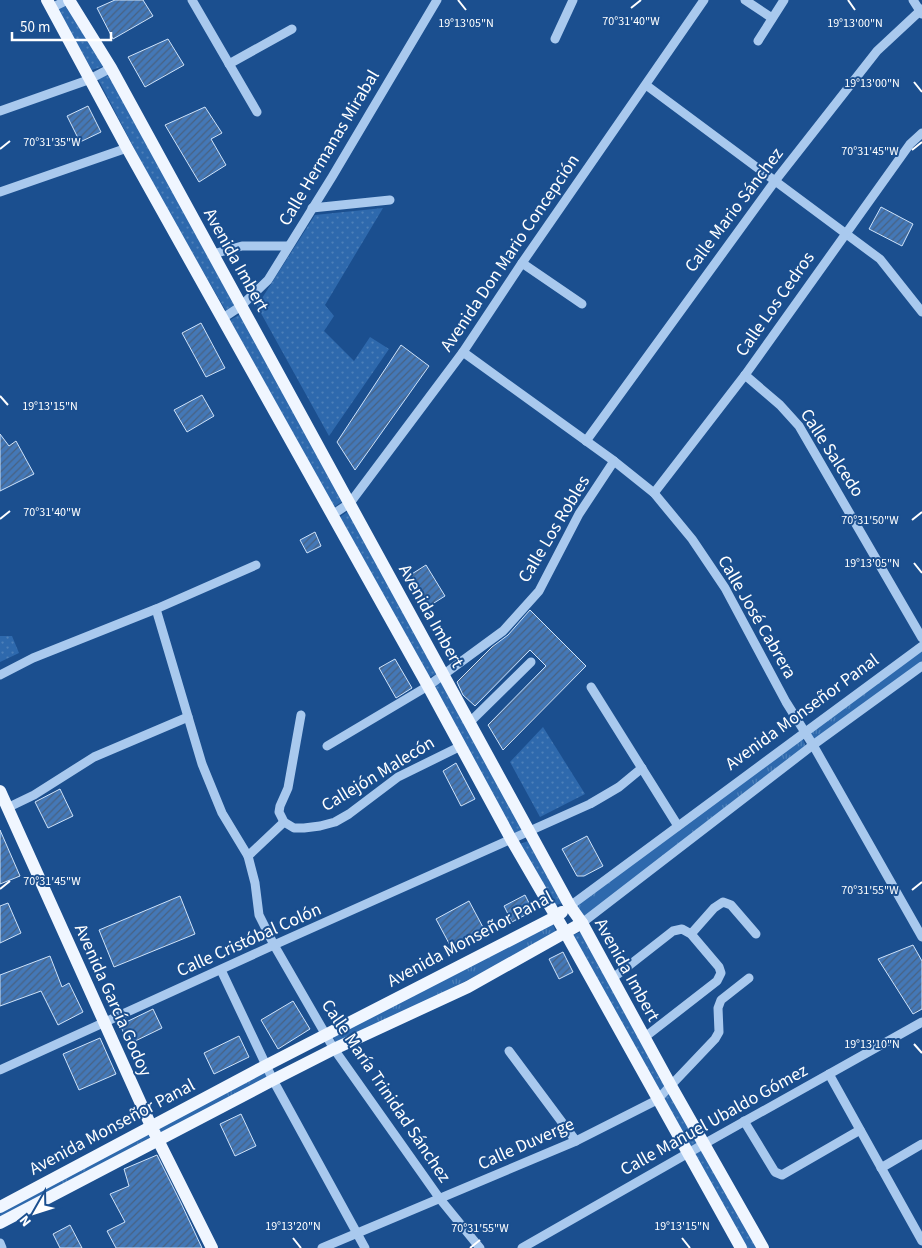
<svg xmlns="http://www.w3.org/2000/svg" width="922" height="1248" font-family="'Source Sans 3',sans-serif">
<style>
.grass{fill:url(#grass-tufts)}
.park{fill:url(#park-dots)}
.building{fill:url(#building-hatch);stroke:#cfe3fa}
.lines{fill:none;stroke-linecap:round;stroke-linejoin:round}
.minor{stroke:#a9c9ee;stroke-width:9}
.major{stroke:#f0f6ff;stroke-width:12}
.ticks{fill:none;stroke:#fff;stroke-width:2}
.labels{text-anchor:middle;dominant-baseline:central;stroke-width:4;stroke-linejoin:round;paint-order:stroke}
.street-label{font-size:18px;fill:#fff;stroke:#1b4f8f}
.ticks-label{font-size:12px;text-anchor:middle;fill:#fff;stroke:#1b4f8f;stroke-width:4;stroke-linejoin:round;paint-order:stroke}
</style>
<defs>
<pattern id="grass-tufts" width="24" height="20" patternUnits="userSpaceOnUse" patternTransform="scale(1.25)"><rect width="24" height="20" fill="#2e69ad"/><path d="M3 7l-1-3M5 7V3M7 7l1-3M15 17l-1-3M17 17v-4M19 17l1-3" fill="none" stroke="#4d80b9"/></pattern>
<pattern id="park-dots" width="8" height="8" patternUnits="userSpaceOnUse" patternTransform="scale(1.25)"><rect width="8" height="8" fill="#2e69ad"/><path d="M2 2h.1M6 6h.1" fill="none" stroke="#4d80b9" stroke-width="1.8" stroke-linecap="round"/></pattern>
<pattern id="building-hatch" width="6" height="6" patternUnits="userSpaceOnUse" patternTransform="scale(1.25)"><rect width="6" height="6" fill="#4478b7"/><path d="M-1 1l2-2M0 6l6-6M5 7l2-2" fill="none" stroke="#486282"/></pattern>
</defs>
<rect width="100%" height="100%" fill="#1b4f8f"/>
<g class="grass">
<polygon points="922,650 922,663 814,741 809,731"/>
<polygon points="802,737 806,747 755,784 584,918 574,905"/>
<path d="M552 922 556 932C485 973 411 1009 336 1043L333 1036Z"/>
<polygon points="264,1069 269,1079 160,1135 156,1128"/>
<polygon points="148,1132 151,1137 0,1219 0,1210"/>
</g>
<g class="park">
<polygon points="67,6 104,66 92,70 57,9"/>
<polygon points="110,73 234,305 226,311 159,196 98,79"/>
<polygon points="383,208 325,305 334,316 324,331 354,361 370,337 389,349 329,436 257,306 315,215"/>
<polygon points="241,314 343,501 334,507 230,320"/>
<polygon points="350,510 439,673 429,677 340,517"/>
<polygon points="0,636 12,636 19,653 0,662"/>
<polygon points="444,681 524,829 514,833 433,687"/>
<polygon points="543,727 585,794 540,817 510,762"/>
<polygon points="528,841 563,903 553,906 520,844"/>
<polygon points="581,932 697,1143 688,1148 573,935"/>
<polygon points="703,1148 758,1248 744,1248 692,1157"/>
</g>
<g class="building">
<polygon points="115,0 143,0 153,16 113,39 97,8"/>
<polygon points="168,39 184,65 145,87 128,57"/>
<polygon points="88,106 101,132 80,142 67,116"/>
<polygon points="205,107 222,133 211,139 226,165 199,182 165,125"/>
<polygon points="881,207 913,224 902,246 869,229"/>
<polygon points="201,323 225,368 206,377 182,333"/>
<polygon points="401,345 429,366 355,470 337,442"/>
<polygon points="202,395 214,416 187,432 174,410"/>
<polygon points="0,434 9,446 16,441 34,474 0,491"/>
<polygon points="315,532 321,546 307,553 300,540"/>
<polygon points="426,565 445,596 426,608 407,577"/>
<polygon points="530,610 586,666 503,750 488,725 546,666 530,650 475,706 463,695 457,682 492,647 508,635"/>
<polygon points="395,659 412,688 396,698 379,668"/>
<polygon points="456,763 475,799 461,806 443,771"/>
<polygon points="60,789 73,816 48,828 35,802"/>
<polygon points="0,830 20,876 0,884"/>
<polygon points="587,836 603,866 584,876 577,876 562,849"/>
<polygon points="525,895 533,911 512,922 504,906"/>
<polygon points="180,896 195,934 114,967 99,930"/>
<polygon points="469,901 485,931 452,949 436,919"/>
<polygon points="8,903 21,933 0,943 0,906"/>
<polygon points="913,945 922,961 922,1009 913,1014 878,959"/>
<polygon points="563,952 573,972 559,979 549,959"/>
<polygon points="50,956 62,987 69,983 83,1012 58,1025 41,991 0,1006 0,975"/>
<polygon points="293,1001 310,1029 278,1049 261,1020"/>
<polygon points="153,1009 162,1028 129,1044 120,1025"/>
<polygon points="239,1036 249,1057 214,1074 204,1053"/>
<polygon points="100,1038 116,1074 79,1090 63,1054"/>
<polygon points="241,1114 256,1146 235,1156 220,1124"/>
<polygon points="157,1155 181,1203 202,1248 116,1248 107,1231 125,1222 110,1194 129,1186 124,1169"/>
<polygon points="70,1225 82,1248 60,1248 53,1234"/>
</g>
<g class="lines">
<g class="minor">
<polyline points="192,0 257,112"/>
<polyline points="745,0 772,18"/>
<polyline points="913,0 922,14"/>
<polyline points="51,8 68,0"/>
<polyline points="555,39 573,0"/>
<polyline points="758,41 784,0"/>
<polyline points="229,64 292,29"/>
<polyline points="646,85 880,259 922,312"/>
<polyline points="0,111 88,80 111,68"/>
<polyline points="0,192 127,148"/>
<polyline points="312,208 390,200"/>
<polyline points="213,254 242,246 288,246"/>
<polyline points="522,263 582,304"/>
<polyline points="223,318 241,306 268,280 332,177 437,0"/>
<polyline points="463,352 614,461 654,493 692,539 725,588 786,702 813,745 922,937"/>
<polyline points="745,375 780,405 799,426 922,638"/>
<polyline points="586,441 775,181 877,51 922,9"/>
<polyline points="654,493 745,375 910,144 922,133"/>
<polyline points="332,515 350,503 463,352 522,263 704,0"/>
<polyline points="156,609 202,764 222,813 248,856 255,883 259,915 274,945 334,1049 440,1199 480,1248"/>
<polyline points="0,675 33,658 156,609 256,565"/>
<polyline points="591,687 678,826"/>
<polyline points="301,715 288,788 280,806 279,812 284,822 294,828 304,828 320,826 335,822 349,814 398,777 461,746"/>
<polyline points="470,722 531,662"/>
<polyline points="327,746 428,686 503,631 539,591 579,514 614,461"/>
<polyline points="7,808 34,795 94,757 188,717"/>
<polyline points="248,856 284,822"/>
<polyline points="570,906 922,646"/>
<polyline points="582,923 813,745 922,666"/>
<polyline points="691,934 714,908 723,902 731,905 756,934"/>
<polyline points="221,970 273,1080 365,1248"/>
<polyline points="613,978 673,931 682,929 691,934 719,967 721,973 717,981 645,1037"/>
<polyline points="509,1051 576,1141"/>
<polyline points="0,1070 274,945 590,804 619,787 642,768"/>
<polyline points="829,1074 922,1241"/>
<polyline points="744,1121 775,1172 782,1175 860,1130"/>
<polyline points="881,1168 922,1144"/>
<polyline points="0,1243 2,1248"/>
<polyline points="322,1248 576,1141 657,1100 715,1039 719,1032 718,1008 721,1000 749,978"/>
<polyline points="522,1248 704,1144 922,1022"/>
</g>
<g class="major">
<polyline points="47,0 127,148 428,686 511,839 565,932 741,1248"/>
<polyline points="69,0 111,68 570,906 582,923 671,1086 763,1248"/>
<polyline points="0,791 151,1126 212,1248"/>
<polyline points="0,1207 267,1065 555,917 562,912"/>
<polyline points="0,1223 273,1080 334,1049 468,987 582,923"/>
</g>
</g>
<path class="ticks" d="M458 0 466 10M848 0 855 10M631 8 641 0M914 82 922 92M0 149 10 141M912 150 922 142M0 396 8 405M0 519 10 511M912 520 922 512M914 563 922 573M0 889 10 881M912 890 922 882M914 1044 922 1053M293 1238 301 1248M682 1238 690 1248M470 1248 480 1240"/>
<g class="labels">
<g class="street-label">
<text transform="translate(329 148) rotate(-59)">Calle Hermanas Mirabal</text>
<text transform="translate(734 210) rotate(-53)">Calle Mario Sánchez</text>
<text transform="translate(510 253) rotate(-56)">Avenida Don Mario Concepción</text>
<text transform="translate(236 260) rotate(61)">Avenida Imbert</text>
<text transform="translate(775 304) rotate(-55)">Calle Los Cedros</text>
<text transform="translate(832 453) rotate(57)">Calle Salcedo</text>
<text transform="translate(554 529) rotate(-59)">Calle Los Robles</text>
<text transform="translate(431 616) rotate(61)">Avenida Imbert</text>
<text transform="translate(757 617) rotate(60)">Calle José Cabrera</text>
<text transform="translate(802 712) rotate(-36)">Avenida Monseñor Panal</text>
<text transform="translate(378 774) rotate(-31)">Callejón Malecón</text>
<text transform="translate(470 939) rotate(-28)">Avenida Monseñor Panal</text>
<text transform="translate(249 940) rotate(-24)">Calle Cristóbal Colón</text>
<text transform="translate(627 970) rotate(61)">Avenida Imbert</text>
<text transform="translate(113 1000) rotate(66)">Avenida García Godoy</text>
<text transform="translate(386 1091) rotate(56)">Calle María Trinidad Sánchez</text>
<text transform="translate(714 1120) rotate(-29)">Calle Manuel Ubaldo Gómez</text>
<text transform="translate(112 1127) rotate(-28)">Avenida Monseñor Panal</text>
<text transform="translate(526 1144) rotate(-24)">Calle Duverge</text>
</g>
</g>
<g class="ticks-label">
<text x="631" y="25">70°31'40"W</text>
<text x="466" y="27">19°13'05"N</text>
<text x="855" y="27">19°13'00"N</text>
<text x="872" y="87">19°13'00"N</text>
<text x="52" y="146">70°31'35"W</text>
<text x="870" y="155">70°31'45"W</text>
<text x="50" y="410">19°13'15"N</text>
<text x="52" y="516">70°31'40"W</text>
<text x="870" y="524">70°31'50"W</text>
<text x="872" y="567">19°13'05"N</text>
<text x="52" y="885">70°31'45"W</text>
<text x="870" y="894">70°31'55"W</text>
<text x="872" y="1048">19°13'10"N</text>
<text x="293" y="1230">19°13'20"N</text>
<text x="682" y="1230">19°13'15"N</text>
<text x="480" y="1232">70°31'55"W</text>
</g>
<g transform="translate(35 1213) rotate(231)" stroke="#1b4f8f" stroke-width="4" paint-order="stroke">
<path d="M0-4L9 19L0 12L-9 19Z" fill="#ffffff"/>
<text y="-8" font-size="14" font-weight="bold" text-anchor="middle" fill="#ffffff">N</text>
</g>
<path d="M12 32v8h99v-8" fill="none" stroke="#ffffff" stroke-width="2.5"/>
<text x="20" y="32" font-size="15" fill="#ffffff" stroke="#1b4f8f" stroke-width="4" paint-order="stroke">50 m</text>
</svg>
